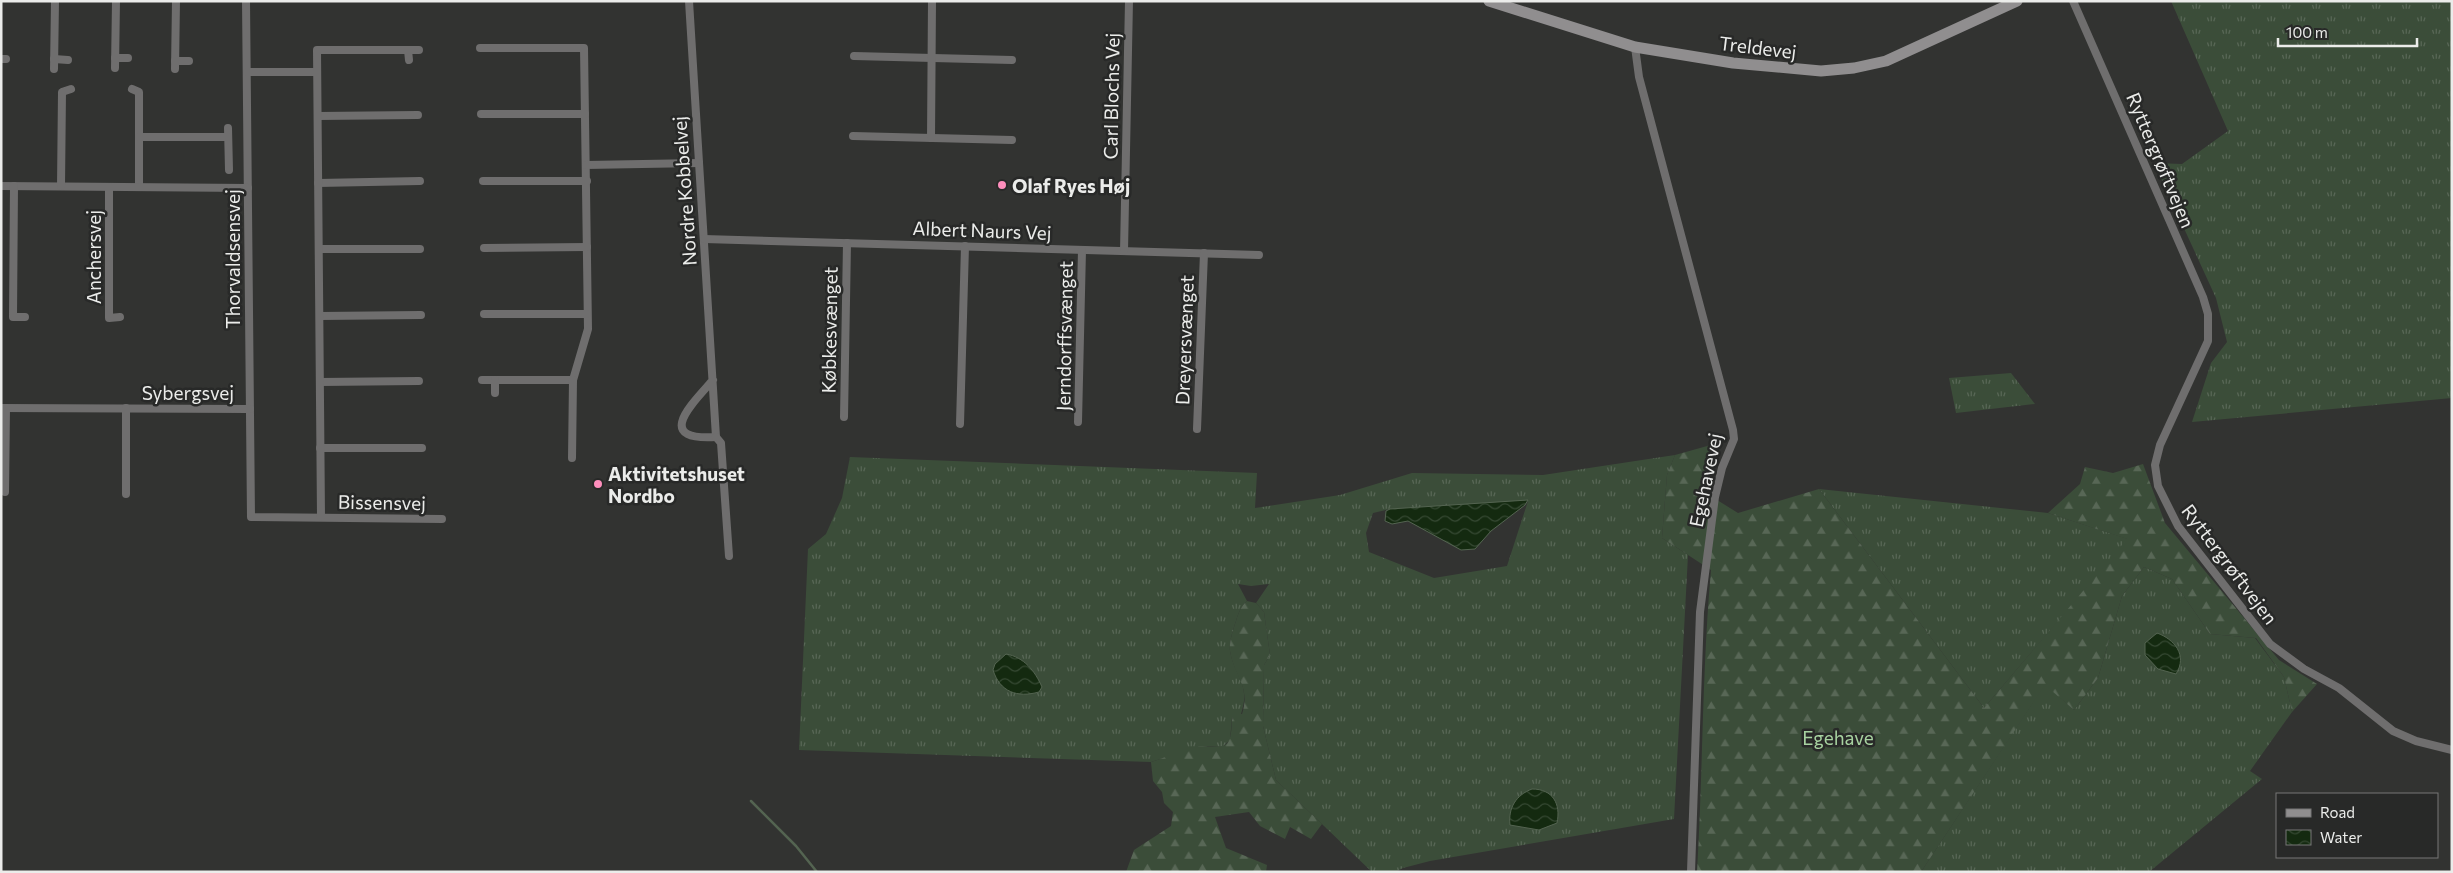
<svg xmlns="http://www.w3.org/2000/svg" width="2453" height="873" font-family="Commissioner,sans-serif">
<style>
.grass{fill:url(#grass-tufts);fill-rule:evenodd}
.forest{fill:url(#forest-firs)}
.water{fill:url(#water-waves);stroke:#546451}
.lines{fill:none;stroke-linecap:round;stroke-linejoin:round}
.stream{stroke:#546451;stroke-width:2.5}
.street{stroke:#6f6e6e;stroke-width:8}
.secondary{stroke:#908e8f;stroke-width:11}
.poi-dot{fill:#fe8ebc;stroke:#282928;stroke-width:2}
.labels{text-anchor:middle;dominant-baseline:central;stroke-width:5;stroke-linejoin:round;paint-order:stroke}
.street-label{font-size:19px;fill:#ebecea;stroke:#282928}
.poi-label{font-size:19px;font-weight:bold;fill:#ebecea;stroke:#282928;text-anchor:start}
.park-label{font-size:19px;fill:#a7d2a0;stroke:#282928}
</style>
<defs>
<pattern id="grass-tufts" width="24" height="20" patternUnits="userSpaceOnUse" patternTransform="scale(1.25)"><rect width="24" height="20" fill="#3b4d39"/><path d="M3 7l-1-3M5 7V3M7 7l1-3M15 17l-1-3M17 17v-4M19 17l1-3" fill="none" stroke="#586756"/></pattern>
<pattern id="forest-firs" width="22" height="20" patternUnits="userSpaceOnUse" patternTransform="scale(1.25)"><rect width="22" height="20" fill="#3b4d39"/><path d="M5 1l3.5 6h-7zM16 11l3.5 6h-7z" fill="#586756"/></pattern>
<pattern id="water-waves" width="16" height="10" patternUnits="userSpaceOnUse" patternTransform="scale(1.25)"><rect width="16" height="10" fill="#142a10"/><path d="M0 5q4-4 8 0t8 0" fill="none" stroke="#364933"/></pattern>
</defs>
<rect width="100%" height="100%" fill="#323331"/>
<g class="grass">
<polygon points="2171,1 2452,1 2452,398 2192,422 2211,363 2227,342 2216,298 2154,163 2182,164 2228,131"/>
<polygon points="2011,373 2035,404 1956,413 1949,378"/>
<path d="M1675 455 1667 475 1662 538 1688 555 1674 819 1430 861 1403 868 1395 872H1372L1276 780 1263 726 1264 665 1270 655 1264 612 1256 603 1269 584 1251 586 1238 584 1247 601C1241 606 1238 614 1236 621 1233 630 1229 642 1230 651 1235 678 1251 684 1241 714L1232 718 1230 740 1222 747 1202 746 1151 762 799 750 808 549 826 534 842 498 850 457 1257 473 1255 508 1340 495 1412 473 1543 475ZM1528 501 1507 566 1434 578 1369 552 1366 533 1373 513 1390 509Z"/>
<polygon points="1819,489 2048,513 2128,539 1984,708"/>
<polygon points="2144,567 2172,579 2210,634 2255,638 2284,677 2292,712 2250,771 2262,779 2149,872 1921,872 2045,684 2074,710 2098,678 2122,596"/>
</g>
<g class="forest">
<path d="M1718 443 1709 495 1738 513 1819 489 1984 708 2127 539 2048 513 2080 484 2085 467 2113 473 2143 464 2165 523 2279 660 2317 684 2292 712 2284 677 2256 638 2210 634 2172 579 2144 567 2122 596 2098 678 2074 710 2045 685 1921 872H1697C1703 771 1702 671 1711 570L1662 538 1667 475 1675 455Z"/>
<path d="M1247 601 1256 603 1264 612 1270 655 1264 665 1263 726 1276 780 1322 824 1311 839 1290 827 1285 839 1260 826 1249 812 1215 817 1226 848 1267 865 1266 872H1126L1134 850 1171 826 1173 812 1164 803 1162 792 1153 781 1151 762C1168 757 1183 748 1200 746 1209 745 1225 751 1229 740 1233 732 1230 722 1234 713L1242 714C1251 686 1234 677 1230 651 1229 642 1233 630 1236 621 1238 614 1241 606 1247 601Z"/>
</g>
<g class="water">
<polygon points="1528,500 1525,505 1491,531 1475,549 1461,550 1408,521 1392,524 1385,521 1386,511 1390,509"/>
<path d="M2157 633C2174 639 2188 655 2176 674L2158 669 2145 655V643Z"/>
<path d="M1006 654C1024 657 1035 671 1042 687L1039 692C1017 698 1000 692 993 670L995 664Z"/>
<path d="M1532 789C1553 789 1561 804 1557 823L1539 830 1510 825C1508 808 1516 795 1532 789Z"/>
</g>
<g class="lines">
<polyline class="stream" points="751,801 796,846 817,872"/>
<g class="street">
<polyline points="246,1 251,517 442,519"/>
<path d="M689 1C698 146 707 292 716 437 653 441 692 404 713 380"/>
<polyline points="2073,1 2203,297 2208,314 2208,341 2160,445 2155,465 2158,486 2178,526 2270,644 2304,669 2339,688 2393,731 2416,741 2452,750"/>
<polyline points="1635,47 1639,77 1733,430 1734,439 1722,468 1715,497 1700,612 1691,872"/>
<polyline points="480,48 584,48 588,329 573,380 482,380"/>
<polyline points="408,50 409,60"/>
<polyline points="854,56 1012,60"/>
<polyline points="115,58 128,58"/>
<polyline points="1,59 6,59"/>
<polyline points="54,59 68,60"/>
<polyline points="175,61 189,61"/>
<polyline points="115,68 116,1"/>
<polyline points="54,69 55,1"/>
<polyline points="175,69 176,1"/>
<polyline points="247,72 317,72"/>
<polyline points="132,89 139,92 139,187"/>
<polyline points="481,114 585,114"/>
<polyline points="318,116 418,115"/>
<polyline points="228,128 229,170"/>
<polyline points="853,136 1012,140"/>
<polyline points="139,137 228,137"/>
<polyline points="931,138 932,1"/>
<polyline points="586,165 699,163"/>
<polyline points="483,181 587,181"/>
<polyline points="318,183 420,181"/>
<polyline points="1,186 248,188"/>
<polyline points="14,186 13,317 25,317"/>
<polyline points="61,186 62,92 71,89"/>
<polyline points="109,187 109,318 120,317"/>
<polyline points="704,239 1259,255"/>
<polyline points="484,248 587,247"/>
<polyline points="319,249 420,249"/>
<polyline points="1124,251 1129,1"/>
<polyline points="484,314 587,314"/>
<polyline points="320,316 421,315"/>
<polyline points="495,380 495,393"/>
<polyline points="320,382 419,381"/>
<polyline points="1,408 250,409"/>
<polyline points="844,417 847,243"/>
<polyline points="1078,422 1082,250"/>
<polyline points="960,424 965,246"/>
<polyline points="1197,429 1204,253"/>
<polyline points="716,437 721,443 729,556"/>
<polyline points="320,448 422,448"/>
<polyline points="572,458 573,380"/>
<polyline points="5,492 6,408"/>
<polyline points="126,494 126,408"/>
<polyline points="321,517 317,50 419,50"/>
</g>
<polyline class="secondary" points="1489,1 1635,47 1733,63 1821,71 1854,68 1886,61 2017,1"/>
</g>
<g class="poi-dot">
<circle cx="1002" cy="185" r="5"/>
<circle cx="598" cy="484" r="5"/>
</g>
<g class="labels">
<g class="street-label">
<text transform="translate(1758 47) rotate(7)">Treldevej</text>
<text transform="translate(1111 96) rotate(-89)">Carl Blochs Vej</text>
<text transform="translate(2161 160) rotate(67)">Ryttergrøftvejen</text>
<text transform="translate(684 191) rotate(-94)">Nordre Kobbelvej</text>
<text transform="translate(982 230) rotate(2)">Albert Naurs Vej</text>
<text transform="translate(93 257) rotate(-90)">Anchersvej</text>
<text transform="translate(232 259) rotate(-90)">Thorvaldsensvej</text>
<text transform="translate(829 330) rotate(-89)">Købkesvænget</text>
<text transform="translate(1064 336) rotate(-89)">Jerndorffsvænget</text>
<text transform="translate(1184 340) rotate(-88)">Dreyersvænget</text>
<text x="188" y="392">Sybergsvej</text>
<text transform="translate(1705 480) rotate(-78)">Egehavevej</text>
<text transform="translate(382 502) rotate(1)">Bissensvej</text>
<text transform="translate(2230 564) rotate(53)">Ryttergrøftvejen</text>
</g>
<g class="poi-label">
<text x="1012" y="185">Olaf Ryes Høj</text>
<text x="608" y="473">Aktivitetshuset<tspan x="608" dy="22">Nordbo</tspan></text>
</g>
<g class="park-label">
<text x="1838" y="737">Egehave</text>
</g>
</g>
<rect width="2453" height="873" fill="none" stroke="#ebecea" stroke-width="5"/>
<rect x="2276" y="793" width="162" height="65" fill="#282928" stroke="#767776"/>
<rect x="2286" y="809" width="25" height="8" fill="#908e8f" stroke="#767776"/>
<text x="2320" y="818" font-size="15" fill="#ebecea">Road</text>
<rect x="2286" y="830" width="25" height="15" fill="url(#water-waves)" stroke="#767776"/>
<text x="2320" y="843" font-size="15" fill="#ebecea">Water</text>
<path d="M2278 38v8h139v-8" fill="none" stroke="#ebecea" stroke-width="2.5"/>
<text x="2286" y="38" font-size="15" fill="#ebecea" stroke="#282928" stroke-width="4" paint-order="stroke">100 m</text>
</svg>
